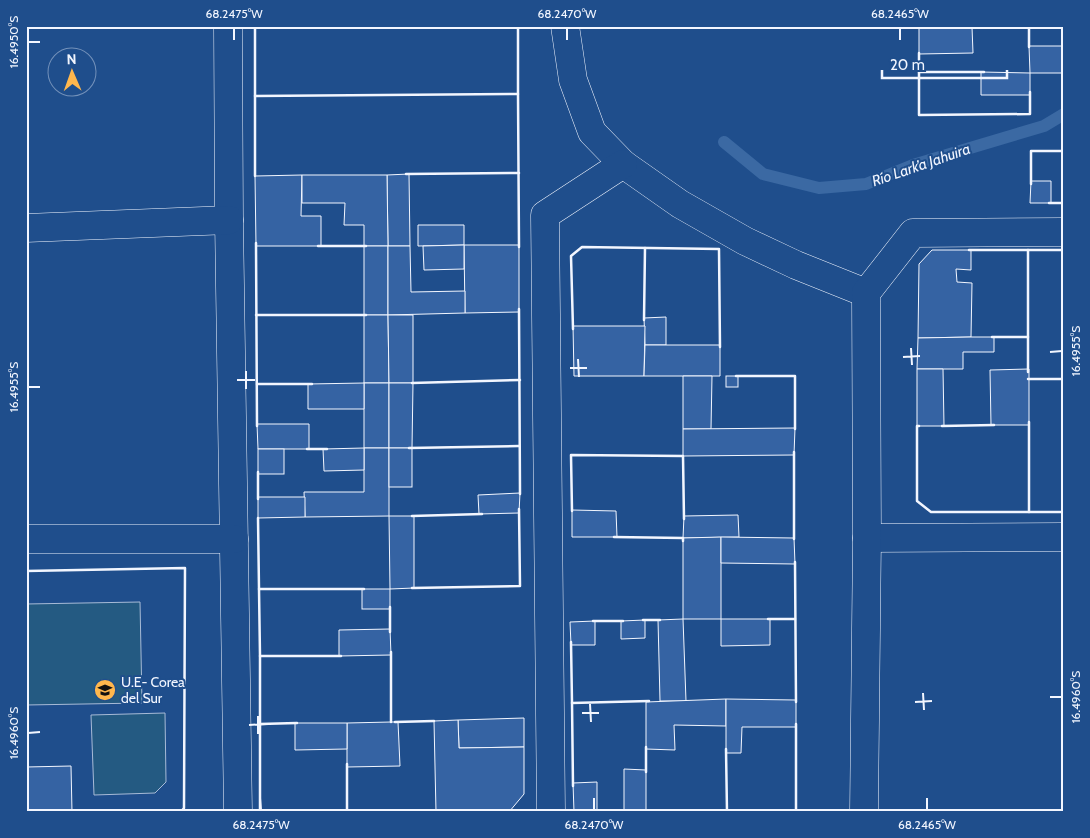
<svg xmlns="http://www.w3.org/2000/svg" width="1090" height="838" font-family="Cabin,sans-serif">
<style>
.green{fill:#245a82;stroke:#a8bbd7}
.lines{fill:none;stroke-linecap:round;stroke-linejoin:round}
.stream{stroke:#3b69a3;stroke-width:12}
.building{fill:#3563a3;stroke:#f2f6ff}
.street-casing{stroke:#f2f6ff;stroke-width:29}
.street{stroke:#1f4e8c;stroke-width:28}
.wall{stroke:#f2f6ff;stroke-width:2.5}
.ticks{fill:none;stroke:#f2f6ff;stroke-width:2}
.labels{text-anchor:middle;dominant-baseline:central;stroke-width:4;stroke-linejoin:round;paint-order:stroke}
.poi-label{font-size:14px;fill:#f2f6ff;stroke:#1f4e8c;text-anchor:start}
.water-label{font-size:15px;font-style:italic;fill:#f2f6ff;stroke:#1f4e8c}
.neatline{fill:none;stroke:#f2f6ff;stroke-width:2}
.ticks-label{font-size:12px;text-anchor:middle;fill:#f2f6ff}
</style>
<rect width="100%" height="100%" fill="#1f4e8c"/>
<g class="green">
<polygon points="140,602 142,703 26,705 26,604"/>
<polygon points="165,713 166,782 155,793 94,795 91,715"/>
</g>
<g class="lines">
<polyline class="stream" points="724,142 763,174 819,188 866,184 913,165 1044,126 1064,114"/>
</g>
<g class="building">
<polygon points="972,27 973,53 919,54 919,28"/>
<polygon points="1029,46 1064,46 1064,73 1030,73"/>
<polygon points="981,72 1030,73 1030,95 981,95"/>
<polygon points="409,174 410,246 388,246 387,175"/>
<polygon points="302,175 301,216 321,216 321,246 256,246 255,176"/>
<polygon points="302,175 387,175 388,246 364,246 364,225 344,225 345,203 302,203"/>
<polygon points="1031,181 1051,181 1051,203 1030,203"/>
<polygon points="418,225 464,225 464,245 418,246"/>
<polygon points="464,245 519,245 519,312 465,313"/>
<polygon points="464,245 464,269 424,270 423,246"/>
<rect x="364" y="246" width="24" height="69"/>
<polygon points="388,246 410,246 411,292 465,291 465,313 388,315"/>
<polygon points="932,250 971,250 971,270 956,269 957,282 972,283 971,337 918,338 919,264"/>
<polygon points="364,315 388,315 389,383 364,383"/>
<polygon points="388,315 413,315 413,383 389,383"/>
<polygon points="666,317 666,345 645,345 644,318"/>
<polygon points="573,326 645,326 644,376 574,376"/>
<polygon points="971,337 994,337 994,352 963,352 963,369 917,369 918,338"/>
<polygon points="645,345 720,345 720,376 644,376"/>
<polygon points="917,369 943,369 944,426 917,426"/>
<polygon points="1029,369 1029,425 991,425 990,370"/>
<polygon points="683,376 712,376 711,429 683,429"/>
<rect x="726" y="376" width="12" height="11"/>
<rect x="364" y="383" width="25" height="65"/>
<polygon points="364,383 364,409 308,409 308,384"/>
<polygon points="389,383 413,383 412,448 389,448"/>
<polygon points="257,424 309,424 309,449 258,449"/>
<polygon points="795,428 794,455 683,456 683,429"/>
<polygon points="364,448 389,448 389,516 305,517 304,492 364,492"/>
<polygon points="364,448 364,470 324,471 323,449"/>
<rect x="389" y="448" width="23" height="39"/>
<rect x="258" y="449" width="26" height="25"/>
<polygon points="520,493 519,513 479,514 478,495"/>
<polygon points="258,497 305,497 305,517 258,518"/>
<polygon points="572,510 616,511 617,537 572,537"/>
<polygon points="738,515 739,537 683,538 684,516"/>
<polygon points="389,516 414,516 414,588 390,589"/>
<polygon points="721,537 721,619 683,619 683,538"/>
<polygon points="721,537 794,538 795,564 721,563"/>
<rect x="362" y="589" width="28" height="20"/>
<polygon points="683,619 686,701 660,701 658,620"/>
<polygon points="721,619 770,619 770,645 721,646"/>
<polygon points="645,620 645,638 621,639 621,621"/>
<polygon points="595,621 595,645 571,645 570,622"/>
<polygon points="390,629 391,655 339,656 339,630"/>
<polygon points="726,699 726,726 674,725 675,750 646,749 646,702"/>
<polygon points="726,699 796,700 796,727 742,727 741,753 726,753"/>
<polygon points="524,718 524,747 459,748 458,720"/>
<polygon points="458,720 459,748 524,747 524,794 509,812 436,812 434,721"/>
<polygon points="391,722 398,722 400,766 347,767 347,723"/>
<polygon points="295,723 347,723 347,749 295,750"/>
<polygon points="71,766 72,812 26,812 26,767"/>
<polygon points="624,769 646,770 646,812 624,812"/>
<polygon points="597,782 597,812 574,812 573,783"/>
</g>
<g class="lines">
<g class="street-casing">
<g id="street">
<polyline points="228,26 229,220 238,812"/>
<polyline points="565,26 573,80 592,132 623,164 680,204 745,241 796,265 866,293"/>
<polyline points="26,228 229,220"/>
<polyline points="867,538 1064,537"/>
<polyline points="26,539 234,539"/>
<polyline points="551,812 545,215 623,164"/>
<polyline points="864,812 867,538 866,293 913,233 1064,232"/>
</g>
</g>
<use href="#street" class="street"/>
<g class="wall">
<polyline points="255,26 255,176"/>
<polyline points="518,26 518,94"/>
<polyline points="1029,26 1029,47"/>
<polyline points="970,27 1006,26"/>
<polyline points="919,53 919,115 1030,114 1030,92"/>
<polyline points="919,72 984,72"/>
<polyline points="255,96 518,94 519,247"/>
<polyline points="406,174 519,173"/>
<polyline points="1031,184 1031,151 1064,151"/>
<polyline points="1049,203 1064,203"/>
<polyline points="256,243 257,426"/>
<polyline points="318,246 366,246"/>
<polyline points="969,250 1064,250"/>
<polyline points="1028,250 1028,372"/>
<polyline points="519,309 520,494"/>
<polyline points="256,315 366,315"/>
<polyline points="644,320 645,248"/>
<polyline points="573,329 571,256 582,247 719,249 720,347"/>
<polyline points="992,337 1028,337"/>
<polyline points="736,376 795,376 795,429"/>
<polyline points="1028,379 1064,379"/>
<polyline points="412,383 520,380"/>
<polyline points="257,384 312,384"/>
<polyline points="1029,422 1029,512"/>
<polyline points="919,426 917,426 917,501 931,512 1064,512"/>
<polyline points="942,426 994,425"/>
<polyline points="409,448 519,446"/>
<polyline points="307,449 327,449"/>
<polyline points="258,472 258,499"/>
<polyline points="572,511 571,455 683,456 684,519"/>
<polyline points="412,516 482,514"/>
<polyline points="258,518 259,589 364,589"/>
<polyline points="614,537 683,538 683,541"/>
<polyline points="794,539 794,452"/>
<polyline points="795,562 796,702"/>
<polyline points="26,571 185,568 184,808 181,812"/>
<polyline points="412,588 520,586 519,509"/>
<polyline points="259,589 260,656 341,656"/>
<polyline points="390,607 390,632"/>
<polyline points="768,619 795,619"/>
<polyline points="643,620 660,620"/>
<polyline points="593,621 623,621"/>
<polyline points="571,642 572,703"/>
<polyline points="391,652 391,722"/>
<polyline points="260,656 260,812"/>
<polyline points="395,722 434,721"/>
<polyline points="260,724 297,723"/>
<polyline points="646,747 646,772"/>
<polyline points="726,749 727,812"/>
<polyline points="347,764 347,812"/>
<polyline points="573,786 572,703 649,701"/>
<polyline points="796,812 796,724"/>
</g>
</g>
<path class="ticks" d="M234 28V40M567 28V40M900 28V40M28 42H40M911 348 912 365M1050 352 1062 351M903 357 920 356M578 359 579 377M570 368H587M246 371V389M237 380H255M28 387H40M923 693 924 710M1050 697H1062M915 702 932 701M590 704 591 722M582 713H599M258 716V734M249 725 267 724M28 733 40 732M260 798 261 810M594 798V810M927 798V810"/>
<defs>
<g id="school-disc" transform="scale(1.125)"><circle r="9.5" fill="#ffb74d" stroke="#1f4e8c"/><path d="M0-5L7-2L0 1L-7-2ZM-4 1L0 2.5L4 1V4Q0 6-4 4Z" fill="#111"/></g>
</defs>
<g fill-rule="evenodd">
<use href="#school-disc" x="105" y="690"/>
</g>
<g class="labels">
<g class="poi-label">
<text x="121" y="682">U.E- Corea<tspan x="121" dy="16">del Sur</tspan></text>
</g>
<g class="water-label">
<text transform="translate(921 165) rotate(-19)">Río Lark’a Jahuira</text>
</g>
</g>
<rect width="1090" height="838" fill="none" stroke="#1f4e8c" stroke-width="55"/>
<g transform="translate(72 72) rotate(358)"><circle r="24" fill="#1f4e8c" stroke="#7391ba"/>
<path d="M0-4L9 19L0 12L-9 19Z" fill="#ffb74d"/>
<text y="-8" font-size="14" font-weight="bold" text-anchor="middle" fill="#f2f6ff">N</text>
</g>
<path d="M882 70v8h125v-8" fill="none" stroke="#f2f6ff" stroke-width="2.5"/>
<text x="890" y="70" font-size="15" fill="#f2f6ff" stroke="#1f4e8c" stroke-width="4" paint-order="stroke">20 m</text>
<rect x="28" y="28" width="1034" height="782" class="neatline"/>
<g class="ticks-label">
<text x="234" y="18">68.2475°W</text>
<text x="567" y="18">68.2470°W</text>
<text x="900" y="18">68.2465°W</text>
<text transform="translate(14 42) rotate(-90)" y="4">16.4950°S</text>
<text transform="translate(1076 351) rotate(-90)" y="4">16.4955°S</text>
<text transform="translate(14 387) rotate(-90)" y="4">16.4955°S</text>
<text transform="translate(1076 697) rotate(-90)" y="4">16.4960°S</text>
<text transform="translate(14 733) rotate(-90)" y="4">16.4960°S</text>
<text x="261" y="829">68.2475°W</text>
<text x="594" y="829">68.2470°W</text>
<text x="927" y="829">68.2465°W</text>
</g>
</svg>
